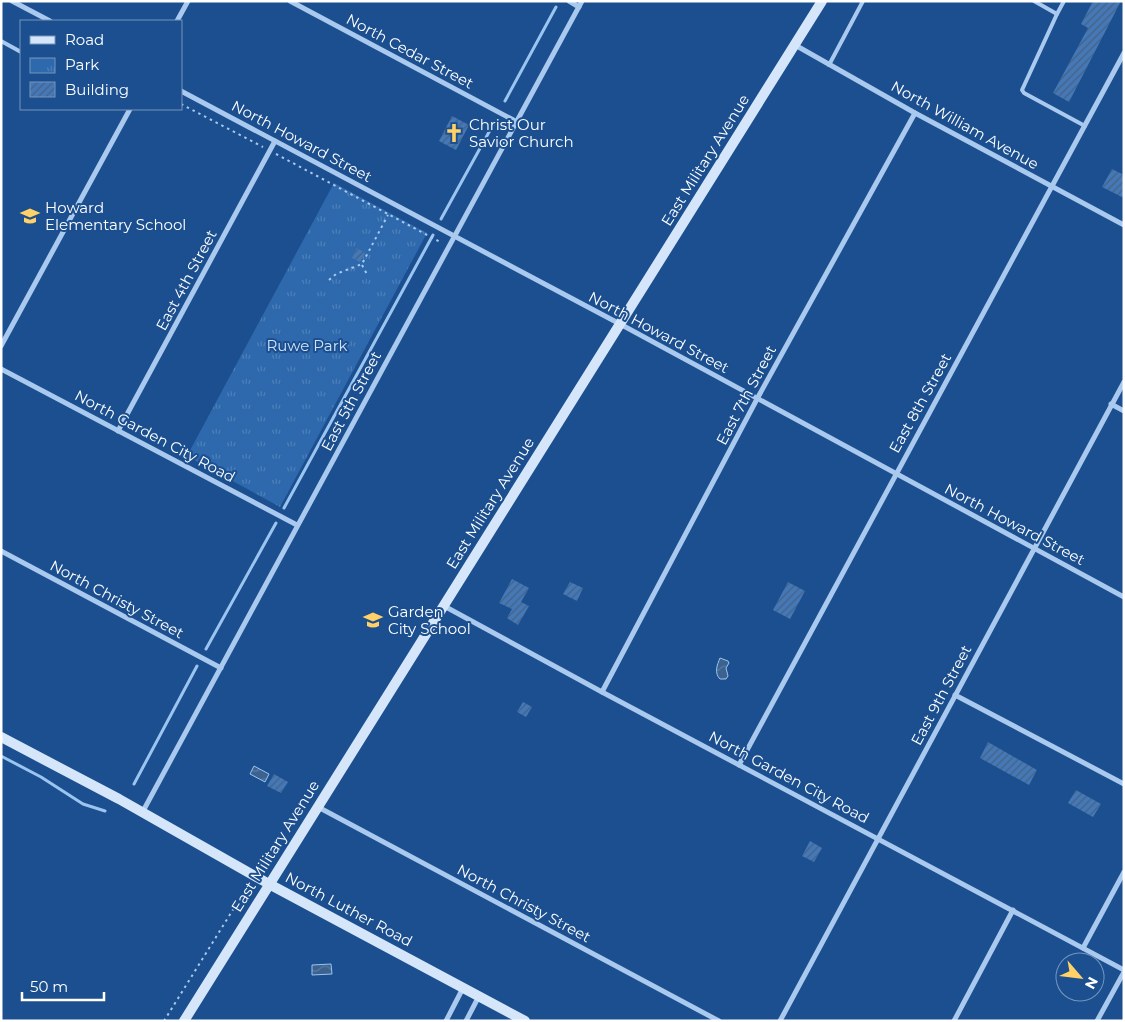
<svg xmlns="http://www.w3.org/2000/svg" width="1125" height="1022" font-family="Montserrat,sans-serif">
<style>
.park{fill:url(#park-tufts)}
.water{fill:url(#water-waves);stroke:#9cc4f0}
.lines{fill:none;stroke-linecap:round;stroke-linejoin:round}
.stream{stroke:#9cc4f0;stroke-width:3}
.building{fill:url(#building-hatch)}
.path{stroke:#a9c9ee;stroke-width:2;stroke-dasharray:2.5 4;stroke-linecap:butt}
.lane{stroke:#a9c9ee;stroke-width:4}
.street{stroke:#a9c9ee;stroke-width:5}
.secondary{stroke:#d6e6fa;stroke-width:10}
.labels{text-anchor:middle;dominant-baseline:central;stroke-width:4;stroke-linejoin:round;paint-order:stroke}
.street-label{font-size:15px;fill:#fff;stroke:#1b4f8f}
.poi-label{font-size:15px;fill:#fff;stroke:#1b4f8f;text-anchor:start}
.park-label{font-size:15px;fill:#cfe3fa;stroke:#1b4f8f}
</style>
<defs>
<pattern id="park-tufts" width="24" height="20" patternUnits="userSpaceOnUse" patternTransform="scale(1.25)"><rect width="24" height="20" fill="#2e69ad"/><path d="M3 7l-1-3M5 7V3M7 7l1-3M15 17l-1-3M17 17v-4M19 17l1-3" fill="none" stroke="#4d80b9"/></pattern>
<pattern id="water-waves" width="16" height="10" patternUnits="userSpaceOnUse" patternTransform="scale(1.25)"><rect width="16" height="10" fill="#3c6290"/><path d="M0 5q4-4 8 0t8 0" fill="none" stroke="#597aa1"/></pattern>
<pattern id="building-hatch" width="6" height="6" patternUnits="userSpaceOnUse" patternTransform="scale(1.25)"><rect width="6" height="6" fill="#4478b7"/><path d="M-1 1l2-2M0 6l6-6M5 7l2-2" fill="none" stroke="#486282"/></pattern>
</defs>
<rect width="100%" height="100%" fill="#1b4f8f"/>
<polygon class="park" points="334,183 427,233 280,507 187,456"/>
<g class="water">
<path d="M720 658 728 661 729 663 726 668 728 676 726 679H720C714 673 717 665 720 658Z"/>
<polygon points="254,766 269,774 265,782 250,774"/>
<polygon points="331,964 332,974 312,975 312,965"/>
</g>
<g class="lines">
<g class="stream">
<polyline points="505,101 556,7"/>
<polyline points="441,219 494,123"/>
<polyline points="284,508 433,235"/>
<polyline points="206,649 276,523"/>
<polyline points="1,756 41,777 83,804 105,811"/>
<polyline points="134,784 197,666"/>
</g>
</g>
<g class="building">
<polygon points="1093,1 1121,1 1069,102 1053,93 1088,28 1081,24"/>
<polygon points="452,116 469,125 456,150 439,141"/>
<polygon points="1112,169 1124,175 1124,198 1102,187"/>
<polygon points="357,248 365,253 360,262 352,258"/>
<polygon points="512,579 529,588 521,602 529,606 518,625 507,618 512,609 499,603"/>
<polygon points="570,582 583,588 577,601 563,594"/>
<polygon points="788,582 805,591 790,619 773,610"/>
<polygon points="523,702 532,707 526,717 517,712"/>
<polygon points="988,742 1037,770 1029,785 980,758"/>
<polygon points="274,774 288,782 281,793 267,786"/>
<polygon points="1076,790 1101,804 1093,817 1068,803"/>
<polygon points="810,841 822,848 814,862 802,856"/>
</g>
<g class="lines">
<g class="path">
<polyline points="181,104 263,147"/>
<polyline points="276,154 442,243"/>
<polyline points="362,265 368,276"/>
<polyline points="329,280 336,274 362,264 388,215"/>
<polyline points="164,1021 234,908 252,887"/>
</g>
<g class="lane">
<polyline points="1034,1 1057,14 1064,1"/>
<polyline points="1057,14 1022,90 1024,93 1085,126"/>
<polyline points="1,41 21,52"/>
<polyline points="829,65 863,1"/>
</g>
<g class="street">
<polyline points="12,1 50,21"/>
<polyline points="290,1 517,122"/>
<polyline points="569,1 579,7"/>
<polyline points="177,21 188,1"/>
<polyline points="795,45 915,113 1124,225"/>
<polyline points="181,91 620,324 1124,597"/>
<polyline points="1,346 130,109"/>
<polyline points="1,369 297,525"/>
<polyline points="1111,404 1124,411"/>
<polyline points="118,431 275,141"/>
<polyline points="1,551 221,668"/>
<polyline points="444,606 602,692 1124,970"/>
<polyline points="602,692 757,399 915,113"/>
<polyline points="955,695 1124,784"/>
<polyline points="739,765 1124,53"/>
<polyline points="318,807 719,1021"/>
<polyline points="142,813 582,1"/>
<polyline points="1083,948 1124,872"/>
<polyline points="446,1021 463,988"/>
<polyline points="466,1021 479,996"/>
<polyline points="780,1021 1124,382"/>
<polyline points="954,1021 1013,910"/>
<polyline points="1097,1021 1124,972"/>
</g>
<g class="secondary">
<polyline points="1,737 119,799 269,884 525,1021"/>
<polyline points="184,1021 822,1"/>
</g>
</g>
<defs>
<g id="church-bare" transform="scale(1.5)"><path d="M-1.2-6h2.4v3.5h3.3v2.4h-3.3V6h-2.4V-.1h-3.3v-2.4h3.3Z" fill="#ffd166" stroke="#1b4f8f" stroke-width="2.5" paint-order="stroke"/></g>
<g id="school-bare" transform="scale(1.5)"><path d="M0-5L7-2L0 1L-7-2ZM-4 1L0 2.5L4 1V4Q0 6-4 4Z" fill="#ffd166" stroke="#1b4f8f" stroke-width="2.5" paint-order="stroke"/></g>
</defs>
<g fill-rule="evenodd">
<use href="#church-bare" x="454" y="133"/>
<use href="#school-bare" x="30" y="216"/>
<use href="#school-bare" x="373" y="620"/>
</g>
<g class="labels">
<g class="street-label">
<text transform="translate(410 51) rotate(28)">North Cedar Street</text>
<text transform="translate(965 125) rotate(29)">North William Avenue</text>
<text transform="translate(302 141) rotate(28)">North Howard Street</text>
<text transform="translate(705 160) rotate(-58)">East Military Avenue</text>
<text transform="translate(186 280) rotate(-62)">East 4th Street</text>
<text transform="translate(659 332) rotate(28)">North Howard Street</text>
<text transform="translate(746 395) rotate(-62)">East 7th Street</text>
<text transform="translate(351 401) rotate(-62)">East 5th Street</text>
<text transform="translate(920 403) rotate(-61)">East 8th Street</text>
<text transform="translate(155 436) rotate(28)">North Garden City Road</text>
<text transform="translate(490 503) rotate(-58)">East Military Avenue</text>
<text transform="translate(1015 524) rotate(28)">North Howard Street</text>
<text transform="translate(117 599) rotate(28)">North Christy Street</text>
<text transform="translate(941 695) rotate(-62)">East 9th Street</text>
<text transform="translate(789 777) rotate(28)">North Garden City Road</text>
<text transform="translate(275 846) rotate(-58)">East Military Avenue</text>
<text transform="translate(524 903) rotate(28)">North Christy Street</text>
<text transform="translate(349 909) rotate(28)">North Luther Road</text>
</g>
<g class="poi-label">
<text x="469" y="124">Christ Our<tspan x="469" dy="17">Savior Church</tspan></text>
<text x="45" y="207">Howard<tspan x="45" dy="17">Elementary School</tspan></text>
<text x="388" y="611">Garden<tspan x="388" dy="17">City School</tspan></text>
</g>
<g class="park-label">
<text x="307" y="345">Ruwe Park</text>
</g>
</g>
<rect width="1125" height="1022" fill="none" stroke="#ffffff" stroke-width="5"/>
<rect x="20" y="20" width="162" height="90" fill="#1b4f8f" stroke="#7695bc"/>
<rect x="30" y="36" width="25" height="8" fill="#d6e6fa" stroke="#7695bc"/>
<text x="65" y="45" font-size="15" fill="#ffffff">Road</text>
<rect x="30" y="58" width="25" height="15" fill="url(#park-tufts)" stroke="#7695bc"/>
<text x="65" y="70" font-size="15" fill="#ffffff">Park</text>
<rect x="30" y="82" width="25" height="15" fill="url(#building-hatch)" stroke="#7695bc"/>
<text x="65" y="95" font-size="15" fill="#ffffff">Building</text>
<g transform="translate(1080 977) rotate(118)"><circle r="24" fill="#1b4f8f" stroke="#7695bc"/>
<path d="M0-4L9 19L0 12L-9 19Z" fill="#ffd166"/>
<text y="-8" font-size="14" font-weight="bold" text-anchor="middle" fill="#ffffff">N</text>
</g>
<path d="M22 992v8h82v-8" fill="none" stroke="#ffffff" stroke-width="2.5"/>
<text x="30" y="992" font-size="15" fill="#ffffff" stroke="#1b4f8f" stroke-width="4" paint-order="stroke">50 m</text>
</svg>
